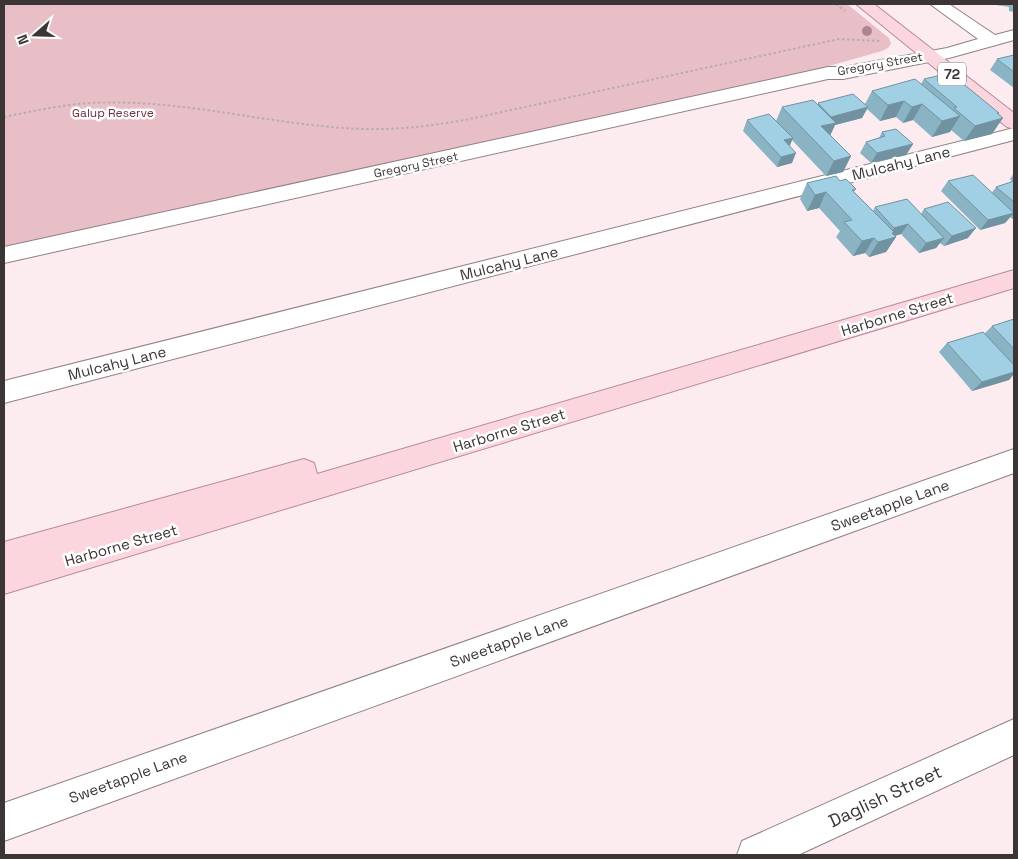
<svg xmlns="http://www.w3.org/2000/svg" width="1018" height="859" font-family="'Space Grotesk',sans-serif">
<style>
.green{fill:#e8bec7}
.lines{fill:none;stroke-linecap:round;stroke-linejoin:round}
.minor-casing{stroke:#8f8184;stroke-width:2}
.major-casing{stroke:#b68b96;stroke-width:2}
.path{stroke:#b9acaf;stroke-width:2;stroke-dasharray:2.5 2.5;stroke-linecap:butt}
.minor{fill:#fff;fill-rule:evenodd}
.major{fill:#fbd6df;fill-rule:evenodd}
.tree{fill:#ac8590}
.wall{fill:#8ab3c4}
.shaded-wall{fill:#7192a0}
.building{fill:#a1d0e4;stroke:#7192a0}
.labels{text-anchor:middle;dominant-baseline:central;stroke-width:5;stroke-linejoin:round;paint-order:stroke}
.far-street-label{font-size:12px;fill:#3b3536;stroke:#fefefe}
.far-park-label{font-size:12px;fill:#6b3041;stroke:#fefefe}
.shield{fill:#fefefe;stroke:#767172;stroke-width:1}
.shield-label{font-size:14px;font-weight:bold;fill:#3b3536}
.street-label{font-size:15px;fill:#3b3536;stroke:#fefefe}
.near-street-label{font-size:18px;fill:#3b3536;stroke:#fefefe}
</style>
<rect width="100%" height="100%" fill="#fcecf0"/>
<polygon class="green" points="4,4 847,4 889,38 891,44 888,48 882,51 822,68 699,96 4,247"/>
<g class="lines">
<g class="minor-casing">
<g id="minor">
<polygon points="930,4 949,4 995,35 1014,30 1014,40 949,58 843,79 828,79 4,263 4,247 828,67 843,67 947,48 978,39"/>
<polygon points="1014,128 1014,140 4,403 4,381"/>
<polygon points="1014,449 1014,473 4,841 4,803"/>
<polygon points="1014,719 1014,755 798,855 737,855 742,841"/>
</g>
</g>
<g class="major-casing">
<g id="major">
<polygon points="856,4 874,4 1014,113 1014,129 1007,127"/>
<polygon points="1014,270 1014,288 4,594 4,542 304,459 314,463 317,474"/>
</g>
</g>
<g class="path">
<polyline points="836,4 845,11"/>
<path d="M4 117C33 111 61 105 90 103 182 98 272 126 363 129 397 130 431 126 465 120L839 39 881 41"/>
</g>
<use href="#minor" class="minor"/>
<use href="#major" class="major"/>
</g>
<circle class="tree" cx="867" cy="31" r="5"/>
<g class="wall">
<polygon points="996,4 1014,4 1014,12 1009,11 1009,7 996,5"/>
<polygon points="1014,55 1014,88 990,70 997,59"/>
<polygon points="924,79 999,113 992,134 964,141 951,130 950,132 932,137 913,120 903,123 896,117 880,121 867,109 862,118 835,125 830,135 851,156 843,172 826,176 792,140 790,146 792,163 777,167 743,131 747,120 776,121 782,107 817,104 865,104 872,91 921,84"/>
<polygon points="882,132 913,144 906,155 871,163 860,153 866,142 879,138"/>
<polygon points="1014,173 1014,220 1010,217 1005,223 980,230 941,191 948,181 992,193 996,187 1012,182 1010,179"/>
<polygon points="840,181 856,189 854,192 873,211 875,207 921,214 924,209 968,238 944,246 940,243 936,248 919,253 901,234 895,236 896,237 886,252 869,257 865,253 853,256 836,237 840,231 819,208 807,211 800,199 807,183"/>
<polygon points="1014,319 1014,374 1009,380 972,391 939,352 947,343 985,333 992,326"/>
</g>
<g class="shaded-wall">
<polygon points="904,101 896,117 880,121 888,105"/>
<polygon points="922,104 913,120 903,123 912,107"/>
<polygon points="868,107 862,118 835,125 829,138 821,126 828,125 831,117"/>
<polygon points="997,113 999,113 994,121 1003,118 992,134 964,141 975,126"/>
<polygon points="960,116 950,132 932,137 942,121"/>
<polygon points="793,138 788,149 784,140"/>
<polygon points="913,144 906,155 871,163 877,153"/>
<polygon points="796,153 792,163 777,167 781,157"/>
<polygon points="851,156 843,172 826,176 834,161"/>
<polygon points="826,192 819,208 807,211 815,195"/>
<polygon points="1014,213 1005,223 980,230 988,220"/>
<polygon points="908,224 901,234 891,237 896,237 886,252 869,257 878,242 887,238 894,228"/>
<polygon points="976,228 968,238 944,246 952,236"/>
<polygon points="874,238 865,253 853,256 862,241"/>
<polygon points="944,238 936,248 919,253 926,243"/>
<polygon points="1014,372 1014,374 1009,380 972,391 982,382"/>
</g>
<g class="building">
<polygon points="1014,55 1014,72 997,59"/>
<polygon points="950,73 999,113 997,113 1003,118 975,126 954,108 957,107 924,79"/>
<polygon points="915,79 960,116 942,121 922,104 912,107 904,101 888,105 872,91"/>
<polygon points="853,94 868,107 831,117 818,103"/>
<polygon points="813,100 836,123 821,126 851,156 834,161 782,107"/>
<polygon points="769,114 793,138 784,140 796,153 781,157 747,120"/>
<polygon points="896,129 913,144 877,153 866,142 885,136 882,132"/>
<polygon points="973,175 1014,213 988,220 948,181"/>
<polygon points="836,176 840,181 846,179 856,189 852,190 894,232 892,233 896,237 878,242 874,238 862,241 844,222 852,220 826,192 815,195 807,183"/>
<polygon points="1014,181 1014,202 996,187"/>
<polygon points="907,199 944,238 926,243 908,224 894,228 875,207"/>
<polygon points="948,202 976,228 952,236 924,209"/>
<polygon points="1014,319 1014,349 992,326"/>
<polygon points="983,332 1014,365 1014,372 982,382 947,343"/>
</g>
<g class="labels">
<g class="far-street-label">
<text transform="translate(880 64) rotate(-10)">Gregory Street</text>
<text transform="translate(416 165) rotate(-12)">Gregory Street</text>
</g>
<g class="far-park-label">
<text x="113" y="113">Galup Reserve</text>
</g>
<rect class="shield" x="938" y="62.5" width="28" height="23" rx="4"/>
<g class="shield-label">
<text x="952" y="74">72</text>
</g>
<g class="street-label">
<text transform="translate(901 163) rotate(-14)">Mulcahy Lane</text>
<text transform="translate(509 263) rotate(-14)">Mulcahy Lane</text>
<text transform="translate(897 314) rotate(-17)">Harborne Street</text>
<text transform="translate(117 363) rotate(-14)">Mulcahy Lane</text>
<text transform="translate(509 430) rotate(-17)">Harborne Street</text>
<text transform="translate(890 505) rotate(-20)">Sweetapple Lane</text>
<text transform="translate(121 545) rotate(-16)">Harborne Street</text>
<text transform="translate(509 641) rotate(-20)">Sweetapple Lane</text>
<text transform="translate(128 777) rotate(-20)">Sweetapple Lane</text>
</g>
<g class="near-street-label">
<text transform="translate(885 796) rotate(-25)">Daglish Street</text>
</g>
</g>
<rect width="1018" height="859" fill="none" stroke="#3b3536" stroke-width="10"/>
<g transform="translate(35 35) rotate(250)" stroke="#fefefe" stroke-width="4" paint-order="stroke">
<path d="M0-4L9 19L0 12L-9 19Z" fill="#3b3536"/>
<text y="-8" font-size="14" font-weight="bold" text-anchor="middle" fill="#3b3536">N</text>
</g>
</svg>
